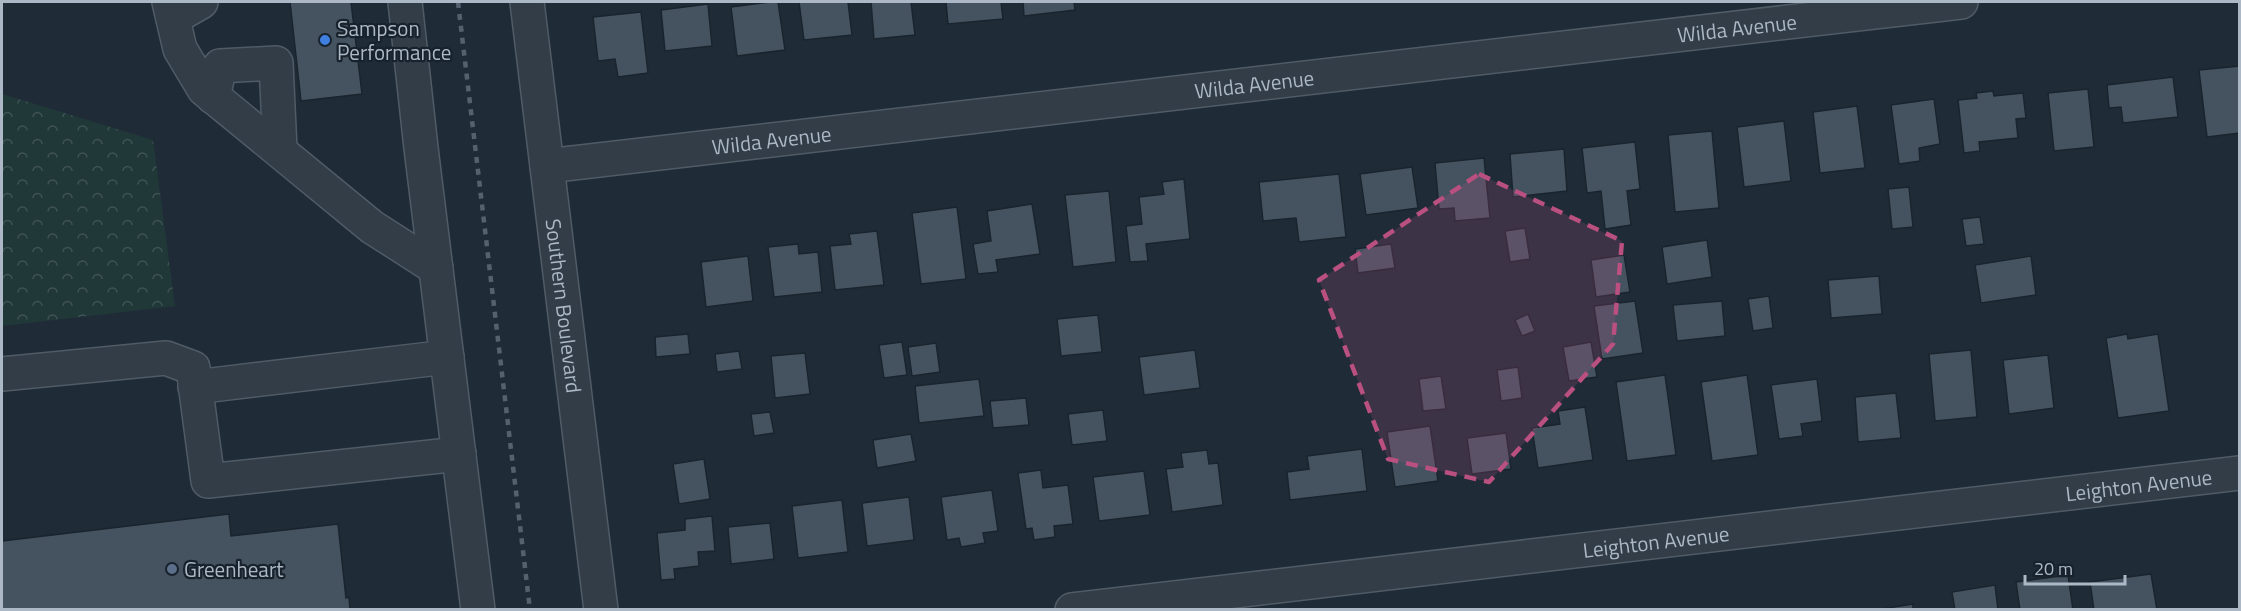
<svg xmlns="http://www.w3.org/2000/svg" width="2241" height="611" font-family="'Titillium Web',sans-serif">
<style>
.forest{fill:url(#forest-crowns)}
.building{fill:#455361;stroke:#1a242e;stroke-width:1.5}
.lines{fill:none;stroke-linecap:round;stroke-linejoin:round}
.minor-casing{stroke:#505b66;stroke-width:36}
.minor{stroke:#323d48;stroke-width:33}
.rail{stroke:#54626f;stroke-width:4.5;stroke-dasharray:6 6;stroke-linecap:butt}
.marked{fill:#ba5080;fill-opacity:0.2;stroke:#ba5080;stroke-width:4.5;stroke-dasharray:12 8;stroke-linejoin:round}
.shop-dot{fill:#3f7fe0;stroke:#18222c;stroke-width:2}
.service-dot{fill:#5c6f8a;stroke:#18222c;stroke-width:2}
.labels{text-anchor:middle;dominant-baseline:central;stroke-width:4.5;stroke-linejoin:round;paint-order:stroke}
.poi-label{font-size:21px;fill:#acb8c5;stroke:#18222c;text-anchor:start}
.street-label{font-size:21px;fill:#acb8c5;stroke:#18222c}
</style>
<defs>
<pattern id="forest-crowns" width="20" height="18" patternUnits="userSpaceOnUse" patternTransform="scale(1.5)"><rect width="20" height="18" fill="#213838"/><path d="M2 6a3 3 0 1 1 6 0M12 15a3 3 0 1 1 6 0" fill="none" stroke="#3f5353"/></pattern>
</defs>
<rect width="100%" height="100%" fill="#1f2c37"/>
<polygon class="forest" points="2,94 153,140 175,306 2,326"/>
<g class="building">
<polygon points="290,2 351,2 362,94 301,101"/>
<polygon points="770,2 778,2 785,50 737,56 731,7"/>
<polygon points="799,2 848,2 852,35 804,40"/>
<polygon points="871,2 911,2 915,35 874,39"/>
<polygon points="946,2 1001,2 1003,19 948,24"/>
<polygon points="1023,2 1074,2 1075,10 1024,16"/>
<polygon points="708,4 712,46 665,51 661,10"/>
<polygon points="641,12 648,73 618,77 615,59 598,61 593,17"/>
<polygon points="2240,66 2240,133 2207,137 2199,70"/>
<polygon points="2173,77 2178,117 2123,123 2121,107 2109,108 2107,85"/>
<polygon points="2088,89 2094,147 2054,151 2048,93"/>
<polygon points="1993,91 1994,96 2023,93 2026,118 2016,119 2018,138 1979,142 1980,151 1964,153 1958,100 1977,98 1976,93"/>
<polygon points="1934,99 1940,144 1919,148 1920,161 1899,164 1891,105"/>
<polygon points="1857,106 1865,168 1820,173 1813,112"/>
<polygon points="1784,121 1791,181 1744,187 1737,127"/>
<polygon points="1712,131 1719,208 1675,212 1668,135"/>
<polygon points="1635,142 1640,189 1627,191 1631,225 1605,229 1601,191 1587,193 1582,148"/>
<polygon points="1564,149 1567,191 1513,197 1510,154"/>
<polygon points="1484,158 1490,218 1455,221 1454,208 1439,209 1435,163"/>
<polygon points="1412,167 1418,208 1366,215 1360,174"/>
<polygon points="1339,174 1346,237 1299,242 1296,218 1263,221 1259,182"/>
<polygon points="1184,179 1190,239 1146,244 1148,261 1130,262 1126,226 1142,224 1139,197 1164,194 1162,182"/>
<polygon points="1909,187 1913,227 1892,229 1888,189"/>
<polygon points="1109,191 1116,262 1073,267 1065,195"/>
<polygon points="1032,204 1040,254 996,260 998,272 978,274 973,244 991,241 987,211"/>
<polygon points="957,207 966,279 921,284 912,213"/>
<polygon points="1980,217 1984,244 1966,246 1962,219"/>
<polygon points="1525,228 1530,259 1510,262 1505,231"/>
<polygon points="877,231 884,285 835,290 830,246 851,244 849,234"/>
<polygon points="1707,240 1712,277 1667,284 1662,247"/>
<polygon points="798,244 799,254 818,252 822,292 774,297 768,247"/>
<polygon points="1391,244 1395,268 1358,273 1355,249"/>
<polygon points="1624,255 1630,292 1596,297 1591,260"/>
<polygon points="748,256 753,301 706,307 701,262"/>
<polygon points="2031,256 2036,295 1981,303 1975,265"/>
<polygon points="1879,276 1882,314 1831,318 1828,280"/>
<polygon points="1769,296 1773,328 1753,331 1748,299"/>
<polygon points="1635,301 1643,353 1602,359 1594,306"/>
<polygon points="1722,301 1725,336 1677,341 1673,305"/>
<polygon points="1528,314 1535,331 1522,336 1515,320"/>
<polygon points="1098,315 1102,352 1061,356 1057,319"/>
<polygon points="688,334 690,354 656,357 655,337"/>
<polygon points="2127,334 2128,339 2158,334 2169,411 2118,418 2106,338"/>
<polygon points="902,342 907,375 884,378 879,345"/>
<polygon points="1591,342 1597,377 1569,381 1563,347"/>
<polygon points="936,343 940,372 912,376 908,347"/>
<polygon points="1195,350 1200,388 1144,395 1139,357"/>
<polygon points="1971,350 1977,417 1935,421 1929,354"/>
<polygon points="739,351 742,369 717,372 715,354"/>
<polygon points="805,353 810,394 775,398 771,356"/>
<polygon points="2048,355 2054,408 2009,414 2003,360"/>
<polygon points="1518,367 1522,398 1501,401 1497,370"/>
<polygon points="1665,375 1676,455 1627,461 1616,382"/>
<polygon points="1747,375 1758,455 1712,461 1701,382"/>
<polygon points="1441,376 1446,409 1423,411 1419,379"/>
<polygon points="979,379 984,416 919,423 915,386"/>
<polygon points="1817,379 1822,421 1801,424 1803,436 1779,439 1771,385"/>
<polygon points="1896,393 1901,438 1858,442 1855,397"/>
<polygon points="1026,398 1029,425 993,428 990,401"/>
<polygon points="1585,407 1593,460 1538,468 1532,428 1560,424 1558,411"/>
<polygon points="1103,410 1107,441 1072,445 1068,414"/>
<polygon points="770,412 774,433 754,436 751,414"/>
<polygon points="1430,426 1438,481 1395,487 1387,432"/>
<polygon points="1506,433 1511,469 1472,474 1467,438"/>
<polygon points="911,434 916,461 877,468 873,440"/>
<polygon points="1362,449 1367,491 1290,500 1287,472 1309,469 1307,456"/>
<polygon points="1207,450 1209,464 1218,463 1223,505 1172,512 1166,469 1183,467 1181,453"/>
<polygon points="704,459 710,499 679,504 673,464"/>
<polygon points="1041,470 1043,488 1068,485 1073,524 1054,526 1055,537 1034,540 1032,528 1026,529 1018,473"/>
<polygon points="1144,471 1150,515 1099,521 1093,477"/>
<polygon points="992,490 998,531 983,533 985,543 961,547 959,538 947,540 941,497"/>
<polygon points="909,497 914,540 867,546 862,503"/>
<polygon points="842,500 848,552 798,558 792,506"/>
<polygon points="229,514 231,536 338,524 346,598 349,597 350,610 2,610 2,541"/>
<polygon points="712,516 715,551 698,552 699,566 674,569 675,579 661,580 657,533 685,530 685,519"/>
<polygon points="770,523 774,559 731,564 728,527"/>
<polygon points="2151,574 2157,610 2094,610 2090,582"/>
<polygon points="2068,575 2073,610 2020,610 2016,582"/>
<polygon points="1995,585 1998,610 1955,610 1952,592"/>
<polygon points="1913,604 1913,610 1875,610"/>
</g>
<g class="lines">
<g class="minor-casing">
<g id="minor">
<polyline points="169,2 180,49 204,89 372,227 436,268"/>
<polyline points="405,2 421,148 478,610"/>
<path id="s1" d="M527 2 601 610"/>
<polyline points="173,18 201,2"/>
<polyline points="213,97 220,66 276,63 280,150"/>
<path id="s2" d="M547 166 1961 2"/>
<polyline points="2,374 166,358 193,368 208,481 459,454"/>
<polyline points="195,387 447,357"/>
<path id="s3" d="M1072 610 2240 473"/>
</g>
</g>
<use href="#minor" class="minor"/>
<polyline class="rail" points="458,2 530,610"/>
</g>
<path class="marked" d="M1479 174 1622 241 1613 344 1489 482 1388 459 1319 280Z"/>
<circle class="shop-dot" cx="325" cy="40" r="6"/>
<circle class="service-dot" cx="172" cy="569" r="6"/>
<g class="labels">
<g class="poi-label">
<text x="337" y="28">Sampson<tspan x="337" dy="24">Performance</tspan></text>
<text x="184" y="569">Greenheart</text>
</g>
<g class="street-label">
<text stroke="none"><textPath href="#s2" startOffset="1198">Wilda Avenue</textPath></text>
<text stroke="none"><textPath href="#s2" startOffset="712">Wilda Avenue</textPath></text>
<text stroke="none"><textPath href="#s2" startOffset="226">Wilda Avenue</textPath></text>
<text stroke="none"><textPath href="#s1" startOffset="306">Southern Boulevard</textPath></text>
<text stroke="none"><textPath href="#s3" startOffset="1074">Leighton Avenue</textPath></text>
<text stroke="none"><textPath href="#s3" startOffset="588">Leighton Avenue</textPath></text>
</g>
</g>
<rect width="2241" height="611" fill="none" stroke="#acb8c5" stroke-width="6"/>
<path d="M2025 575v9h100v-9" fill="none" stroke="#acb8c5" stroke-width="3"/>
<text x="2034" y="575" font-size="18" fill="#acb8c5" stroke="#18222c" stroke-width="4.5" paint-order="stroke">20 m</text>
</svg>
